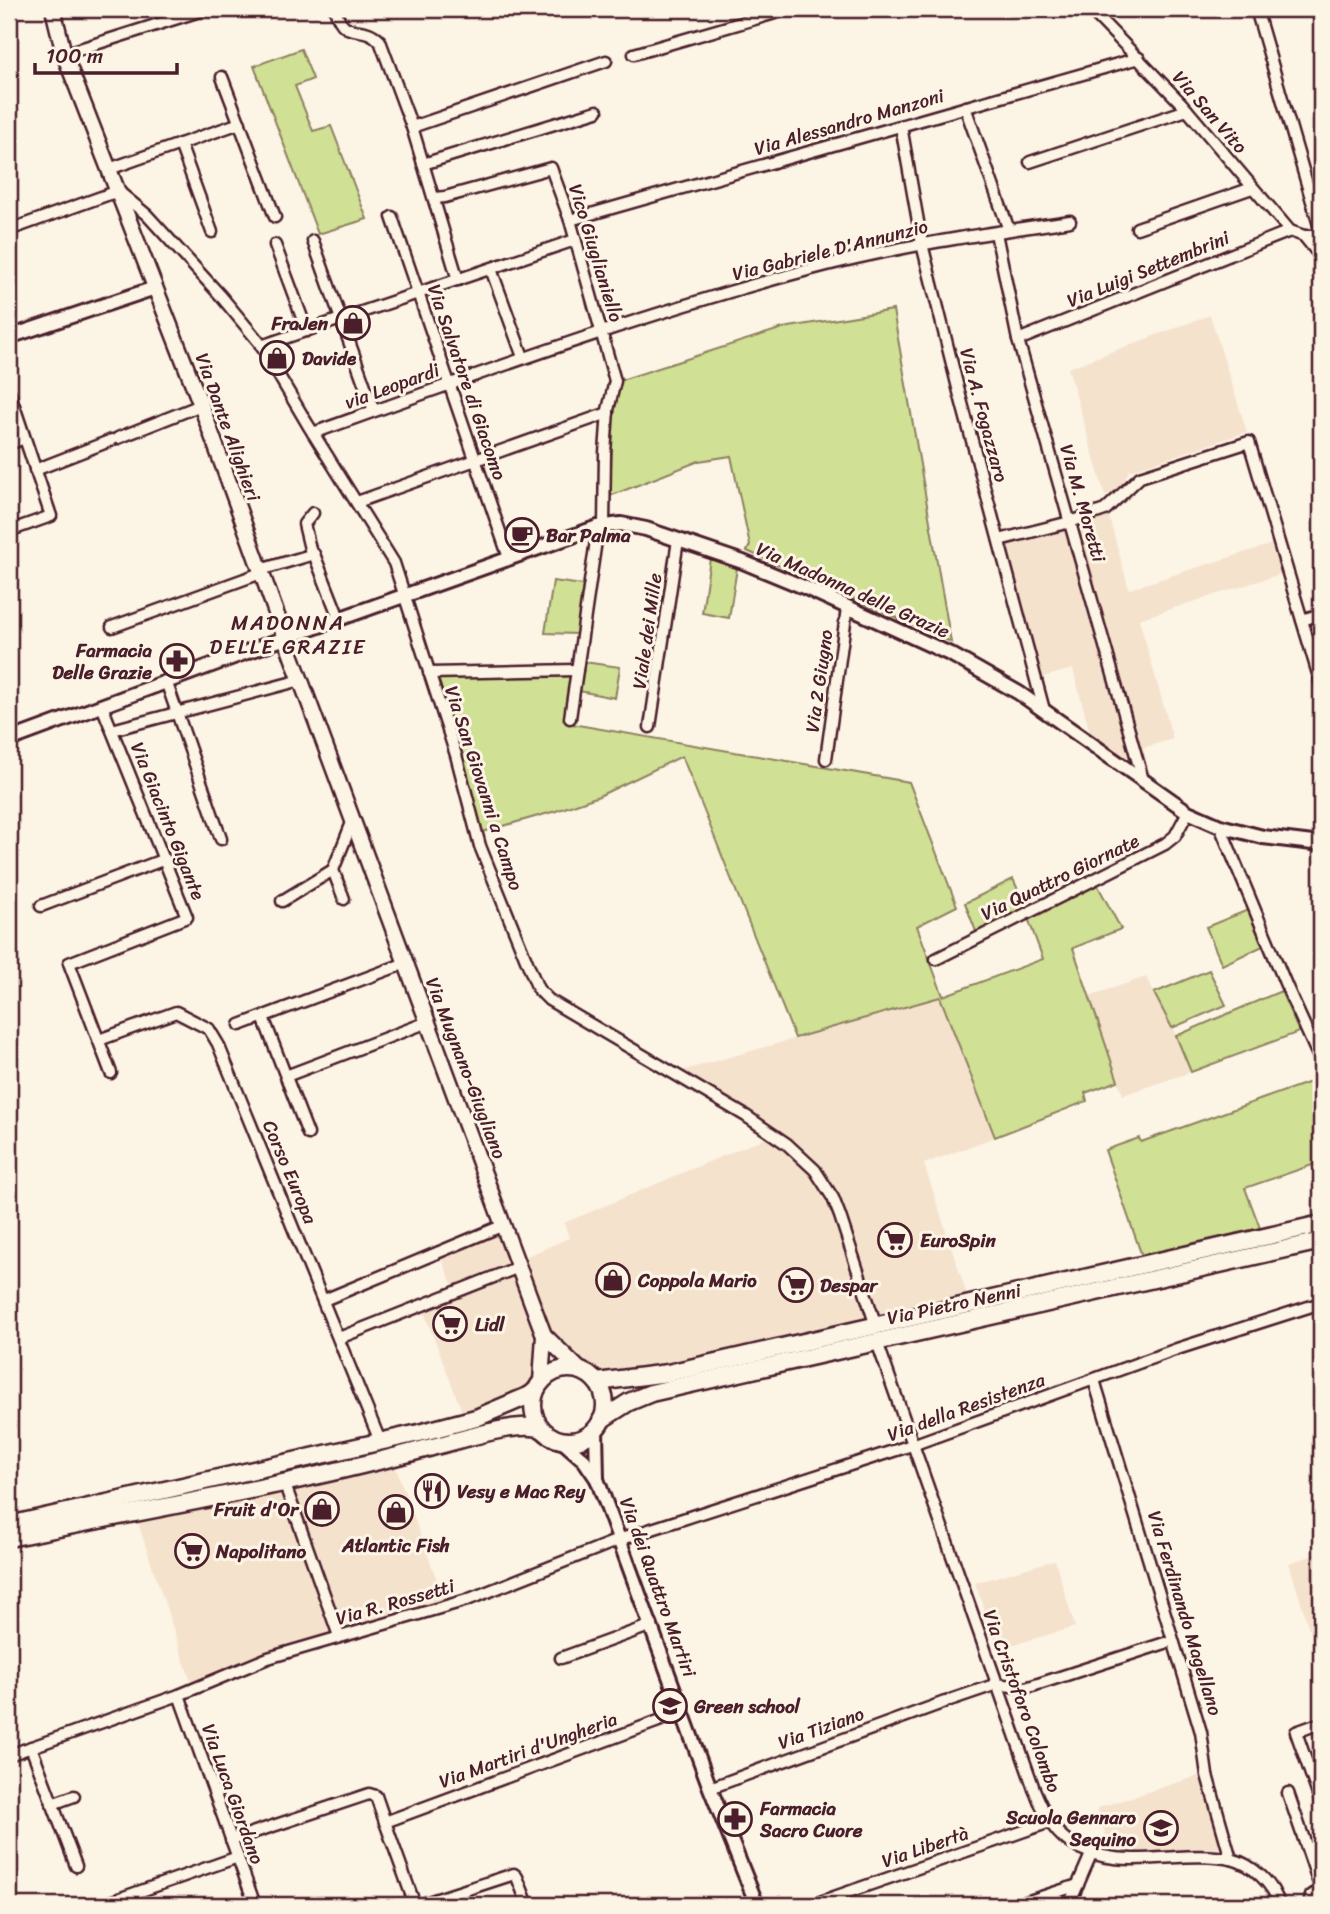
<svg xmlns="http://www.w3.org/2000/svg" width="1330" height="1914" font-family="Sriracha,sans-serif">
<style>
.built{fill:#f4e2cd}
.green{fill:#d0e094;stroke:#8d8060;stroke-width:2}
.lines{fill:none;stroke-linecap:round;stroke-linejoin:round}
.minor-casing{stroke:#4a1f2b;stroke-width:15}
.tertiary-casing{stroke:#4a1f2b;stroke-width:18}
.secondary-casing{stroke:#4a1f2b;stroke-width:19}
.primary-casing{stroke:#4a1f2b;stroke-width:21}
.minor{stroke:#fcf5e5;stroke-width:10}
.tertiary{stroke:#fcf5e5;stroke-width:12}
.secondary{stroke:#fcf5e5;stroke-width:14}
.primary{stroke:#fcf5e5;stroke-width:16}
.labels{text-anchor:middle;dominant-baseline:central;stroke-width:6;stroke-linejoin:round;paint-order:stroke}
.street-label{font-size:19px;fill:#4a1f2b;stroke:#fcf5e5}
.poi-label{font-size:19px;font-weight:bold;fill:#4a1f2b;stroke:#fcf5e5;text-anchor:start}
.neighbourhood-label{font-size:21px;letter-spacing:2px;fill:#4a1f2b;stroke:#fcf5e5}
</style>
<rect width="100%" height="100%" fill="#fcf5e5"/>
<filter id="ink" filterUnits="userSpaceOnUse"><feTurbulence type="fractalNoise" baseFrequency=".0143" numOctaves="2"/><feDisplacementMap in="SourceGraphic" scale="14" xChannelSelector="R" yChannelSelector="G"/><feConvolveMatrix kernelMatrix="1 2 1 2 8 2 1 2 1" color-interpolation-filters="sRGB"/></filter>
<g filter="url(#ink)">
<g class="built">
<polygon points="1210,315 1247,432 1129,471 1119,492 1105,496 1068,368"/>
<polygon points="1109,517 1129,589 1275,543 1284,573 1139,619 1173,739 1143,748 1152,780 1091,737 1073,669 1043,677 1006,545"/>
<polygon points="1146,977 1185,1053 1191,1072 1123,1095 1089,996"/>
<polygon points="940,997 995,1137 924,1164 969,1301 683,1367 598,1378 592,1372 583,1368 548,1332 520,1259 569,1238 564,1223 765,1138 770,1129 674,1073"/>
<polygon points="503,1231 540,1335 538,1380 532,1389 464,1417 424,1312 458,1298 441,1258"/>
<polygon points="394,1463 448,1610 277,1661 273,1651 191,1682 136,1517"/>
<polygon points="1321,1553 1321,1625 1309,1629 1289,1563"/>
<polygon points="1055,1560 1075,1627 998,1649 975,1583"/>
<polygon points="1201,1775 1225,1848 1147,1855 1111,1853 1097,1808"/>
</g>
<g class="green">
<polygon points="301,49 313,79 295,86 313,131 331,126 367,219 318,234 254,66"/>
<polygon points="893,310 951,642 747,551 750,545 731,456 699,461 610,496 613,414 621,380 783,328"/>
<polygon points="710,558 737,568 729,618 702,613"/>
<polygon points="553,581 583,585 577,634 545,633"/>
<polygon points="584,662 620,667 615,698 579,691"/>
<polygon points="572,674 566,723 909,782 957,906 917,926 943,996 1043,959 1028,918 1097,884 1121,929 1073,948 1118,1081 1085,1093 1087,1101 995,1137 940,997 795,1038 682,756 599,796 556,811 482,832 459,745 437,677"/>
<polygon points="1013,879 1027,909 977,934 965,903"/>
<polygon points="1248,910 1263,946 1222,965 1206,927"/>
<polygon points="1209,970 1226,1005 1172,1028 1154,993"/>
<polygon points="1281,991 1299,1032 1191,1072 1176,1036"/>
<polygon points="1321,1078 1321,1162 1245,1188 1260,1228 1142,1256 1105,1150 1139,1138 1141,1142"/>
</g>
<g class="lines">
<g class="minor-casing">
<g id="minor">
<path d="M335 9C345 43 361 21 380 41L412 127 458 280"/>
<polyline points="1090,9 1182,104 1290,231 1304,236 1321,236"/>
<polyline points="1256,9 1321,232"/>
<polyline points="64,54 206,9"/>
<polyline points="634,54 789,9"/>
<polyline points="222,77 275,217"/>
<polyline points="965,107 1009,230"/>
<polyline points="901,126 922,244 959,392 1044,710"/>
<polyline points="412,127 606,61"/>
<polyline points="180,144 212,232"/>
<polyline points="1030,162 1187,110"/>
<polyline points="423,164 597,111"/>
<polyline points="109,169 240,123"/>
<polyline points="435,198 445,197 551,168 570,220 615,381 608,410 605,453 604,526"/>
<polyline points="392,217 509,558"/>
<polyline points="570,220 1139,58"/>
<polyline points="1137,228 1252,188"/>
<polyline points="9,230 118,191 147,215 220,295 259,342 308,425 394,563 456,755 480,846 538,989 549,1000 746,1116 787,1144 815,1170 833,1198 840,1216 876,1326"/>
<polyline points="996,233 1018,340 1143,780"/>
<polyline points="1304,236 1321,257"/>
<polyline points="313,241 374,411"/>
<polyline points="275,245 307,331"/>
<polyline points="491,269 523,357"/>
<polyline points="1018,340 1290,231"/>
<polyline points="261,346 575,240"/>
<polyline points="9,391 51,516 9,531"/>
<path d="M313 433C484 372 655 309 831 264 910 244 990 233 1070 221"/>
<polyline points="118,438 201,405"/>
<polyline points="9,444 24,438"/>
<polyline points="35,470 112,440"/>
<polyline points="357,502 608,413"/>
<polyline points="999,540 1070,522 1105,510 1140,477 1249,442 1321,684"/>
<polyline points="311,553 304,524 313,513"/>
<polyline points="260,570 314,554 339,618"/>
<polyline points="1302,620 1321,614"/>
<polyline points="112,627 261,573"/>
<polyline points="429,673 577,670"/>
<polyline points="166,681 221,839"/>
<polyline points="102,706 187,917 69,963 111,1073"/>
<polyline points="9,718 15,739"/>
<polyline points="570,718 598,527"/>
<polyline points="650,727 678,540"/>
<polyline points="112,730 301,680"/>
<polyline points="826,759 847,608"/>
<polyline points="1220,826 1286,985 1321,1062"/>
<polyline points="344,899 333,870 353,820"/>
<polyline points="282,901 333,870"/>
<polyline points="41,906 165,859"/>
<polyline points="936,959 1165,844 1175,836 1188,812"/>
<polyline points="263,1017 308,1134"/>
<polyline points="240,1025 406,963"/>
<polyline points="99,1040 176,1012 209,1029 218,1044 380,1441"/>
<polyline points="286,1076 428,1022"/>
<polyline points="324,1300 504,1225"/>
<polyline points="339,1338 519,1267"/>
<path d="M877 1342 1034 1789C1042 1808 1051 1830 1069 1842 1118 1875 1178 1848 1231 1859 1252 1864 1274 1884 1279 1905"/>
<polyline points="1094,1380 1201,1732 1207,1775 1231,1859"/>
<polyline points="284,1482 339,1636"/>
<polyline points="561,1658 652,1625"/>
<polyline points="179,1695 255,1905"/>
<polyline points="950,1700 997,1684 1026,1688 1165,1643"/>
<polyline points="1321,1723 1296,1732 1321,1803"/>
<polyline points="31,1747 76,1866"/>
<polyline points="9,1755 179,1695 268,1658 467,1600 621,1539 915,1444 1177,1349 1321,1303"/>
<polyline points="710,1788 945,1702"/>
<polyline points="1288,1793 1321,1889 1311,1896 1309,1905"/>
<polyline points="52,1804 74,1796"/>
<polyline points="385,1822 415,1905"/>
<polyline points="231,1840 369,1794 376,1796 385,1822 683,1712"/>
<polyline points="101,1905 238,1857"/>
<polyline points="419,1905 514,1874 517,1877 528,1905"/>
<polyline points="811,1905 1050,1822"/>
<polyline points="1017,1905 1078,1885"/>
<polyline points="1069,1905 1092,1852"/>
</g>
</g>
<g class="tertiary-casing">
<g id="tertiary">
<polyline points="9,337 155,288"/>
<polyline points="9,740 285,638 598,527 621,524 646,529 743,562 806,588 952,655 1019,693 1188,812 1220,826 1263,837 1321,844"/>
<polyline points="596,1429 597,1479"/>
<polyline points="561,1440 584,1460 597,1479 710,1788 757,1905"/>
</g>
</g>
<g class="secondary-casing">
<g id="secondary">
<polyline points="53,9 64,54 201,405 284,635 539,1322 544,1335 541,1382"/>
<polyline points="544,1335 580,1370"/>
</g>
</g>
<g class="primary-casing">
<g id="primary">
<circle cx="569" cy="1405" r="36"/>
<polyline points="597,1382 668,1373 1321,1224"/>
<polyline points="601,1420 629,1402 651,1393 1321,1241"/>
<polyline points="9,1525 419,1433 476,1418 530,1395 535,1391"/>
<path d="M9 1538C150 1509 293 1485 432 1447 458 1441 518 1420 542 1429"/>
</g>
</g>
<use href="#minor" class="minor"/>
<use href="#tertiary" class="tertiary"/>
<use href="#secondary" class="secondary"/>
<use href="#primary" class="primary"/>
</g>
</g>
<defs>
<g id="shop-ring" transform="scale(1.75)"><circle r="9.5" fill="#fcf5e5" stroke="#4a1f2b" stroke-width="1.5"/><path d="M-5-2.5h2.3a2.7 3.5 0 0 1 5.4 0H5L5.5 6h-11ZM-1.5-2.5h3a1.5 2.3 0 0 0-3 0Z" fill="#4a1f2b"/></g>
<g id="cafe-ring" transform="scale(1.75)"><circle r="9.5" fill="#fcf5e5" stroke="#4a1f2b" stroke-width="1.5"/><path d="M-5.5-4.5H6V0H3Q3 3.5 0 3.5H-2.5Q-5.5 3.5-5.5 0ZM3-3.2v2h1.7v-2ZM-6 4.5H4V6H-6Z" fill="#4a1f2b"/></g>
<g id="pharmacy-ring" transform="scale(1.75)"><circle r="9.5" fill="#fcf5e5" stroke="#4a1f2b" stroke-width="1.5"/><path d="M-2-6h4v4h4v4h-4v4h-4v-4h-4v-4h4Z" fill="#4a1f2b"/></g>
<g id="supermarket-ring" transform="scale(1.75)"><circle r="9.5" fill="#fcf5e5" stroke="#4a1f2b" stroke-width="1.5"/><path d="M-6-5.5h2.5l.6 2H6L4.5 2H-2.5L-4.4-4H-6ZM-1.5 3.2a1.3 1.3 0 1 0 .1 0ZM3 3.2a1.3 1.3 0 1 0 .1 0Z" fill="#4a1f2b"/></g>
<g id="restaurant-ring" transform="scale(1.75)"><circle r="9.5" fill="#fcf5e5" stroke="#4a1f2b" stroke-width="1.5"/><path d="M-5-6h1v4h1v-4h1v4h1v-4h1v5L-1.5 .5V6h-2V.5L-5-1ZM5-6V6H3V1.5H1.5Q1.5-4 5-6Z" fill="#4a1f2b"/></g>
<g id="school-ring" transform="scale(1.75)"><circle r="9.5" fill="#fcf5e5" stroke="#4a1f2b" stroke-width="1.5"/><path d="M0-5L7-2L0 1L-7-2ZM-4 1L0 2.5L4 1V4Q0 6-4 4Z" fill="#4a1f2b"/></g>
</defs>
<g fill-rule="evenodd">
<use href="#shop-ring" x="353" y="323"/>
<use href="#shop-ring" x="277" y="358"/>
<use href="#cafe-ring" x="522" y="535"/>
<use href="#pharmacy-ring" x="177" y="661"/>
<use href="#supermarket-ring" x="895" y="1240"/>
<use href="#shop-ring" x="613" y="1280"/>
<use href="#supermarket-ring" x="796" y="1285"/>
<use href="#supermarket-ring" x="450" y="1324"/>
<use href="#restaurant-ring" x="432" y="1491"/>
<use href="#shop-ring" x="322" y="1509"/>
<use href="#shop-ring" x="396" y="1512"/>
<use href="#supermarket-ring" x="192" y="1551"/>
<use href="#school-ring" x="670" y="1706"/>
<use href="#pharmacy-ring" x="735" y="1819"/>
<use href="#school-ring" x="1161" y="1828"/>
</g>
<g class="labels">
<g class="street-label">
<text transform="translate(1210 112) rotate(49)">Via San Vito</text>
<text transform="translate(849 122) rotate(-16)">Via Alessandro Manzoni</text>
<text transform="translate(830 250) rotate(-14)">Via Gabriele D'Annunzio</text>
<text transform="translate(596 253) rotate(73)">Vico Giuglianiello</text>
<text transform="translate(1148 269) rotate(-22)">Via Luigi Settembrini</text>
<text transform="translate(467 382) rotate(71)">Via Salvatore di Giacomo</text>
<text transform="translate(392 386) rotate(-20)">via Leopardi</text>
<text transform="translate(984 415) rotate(75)">Via A. Fogazzaro</text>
<text transform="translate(228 427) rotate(70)">Via Dante Alighieri</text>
<text transform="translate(1083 503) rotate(74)">Via M. Moretti</text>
<text transform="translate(853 590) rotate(24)">Via Madonna delle Grazie</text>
<text transform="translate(647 631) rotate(-82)">Viale dei Mille</text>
<text transform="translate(819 681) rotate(-82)">Via 2 Giugno</text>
<text transform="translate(484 788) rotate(72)">Via San Giovanni a Campo</text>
<text transform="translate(168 821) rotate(68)">Via Giacinto Gigante</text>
<text transform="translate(1060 877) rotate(-26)">Via Quattro Giornate</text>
<text transform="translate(466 1068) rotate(69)">Via Mugnano-Giugliano</text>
<text transform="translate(290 1172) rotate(67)">Corso Europa</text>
<text transform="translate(954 1304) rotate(-12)">Via Pietro Nenni</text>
<text transform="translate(966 1407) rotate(-20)">Via della Resistenza</text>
<text transform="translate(658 1587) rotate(70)">Via dei Quattro Martiri</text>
<text transform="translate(395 1602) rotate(-16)">Via R. Rossetti</text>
<text transform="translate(1185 1613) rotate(73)">Via Ferdinando Magellano</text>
<text transform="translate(1022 1701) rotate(70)">Via Cristoforo Colombo</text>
<text transform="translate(821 1728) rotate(-20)">Via Tiziano</text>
<text transform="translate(528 1750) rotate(-20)">Via Martiri d'Ungheria</text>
<text transform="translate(233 1794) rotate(70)">Via Luca Giordano</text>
<text transform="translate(925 1847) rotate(-19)">Via Libertà</text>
</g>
<g class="poi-label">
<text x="328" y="323" text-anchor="end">FraJen</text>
<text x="302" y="358">Davide</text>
<text x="546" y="535">Bar Palma</text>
<text x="152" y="650" text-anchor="end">Farmacia<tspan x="152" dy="22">Delle Grazie</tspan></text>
<text x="920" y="1240">EuroSpin</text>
<text x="638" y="1280">Coppola Mario</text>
<text x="820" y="1285">Despar</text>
<text x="475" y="1324">Lidl</text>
<text x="457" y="1491">Vesy e Mac Rey</text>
<text x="298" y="1509" text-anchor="end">Fruit d'Or</text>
<text x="396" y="1545" text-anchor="middle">Atlantic Fish</text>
<text x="216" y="1551">Napolitano</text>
<text x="694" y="1706">Green school</text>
<text x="760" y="1808">Farmacia<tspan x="760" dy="22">Sacro Cuore</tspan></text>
<text x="1136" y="1817" text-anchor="end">Scuola Gennaro<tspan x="1136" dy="22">Sequino</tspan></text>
</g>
<g class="neighbourhood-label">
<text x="288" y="623">MADONNA<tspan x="288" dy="24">DELLE GRAZIE</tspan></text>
</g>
</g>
<rect width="1330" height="1914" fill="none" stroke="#fcf5e5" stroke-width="35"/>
<rect x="18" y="18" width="1295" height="1879" fill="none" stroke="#4a1f2b" stroke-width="2.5" filter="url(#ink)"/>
<path d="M35 63v10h142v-10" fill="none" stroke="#4a1f2b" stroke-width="3.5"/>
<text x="46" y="63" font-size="21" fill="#4a1f2b" stroke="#fcf5e5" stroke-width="5" paint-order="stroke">100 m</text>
</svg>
